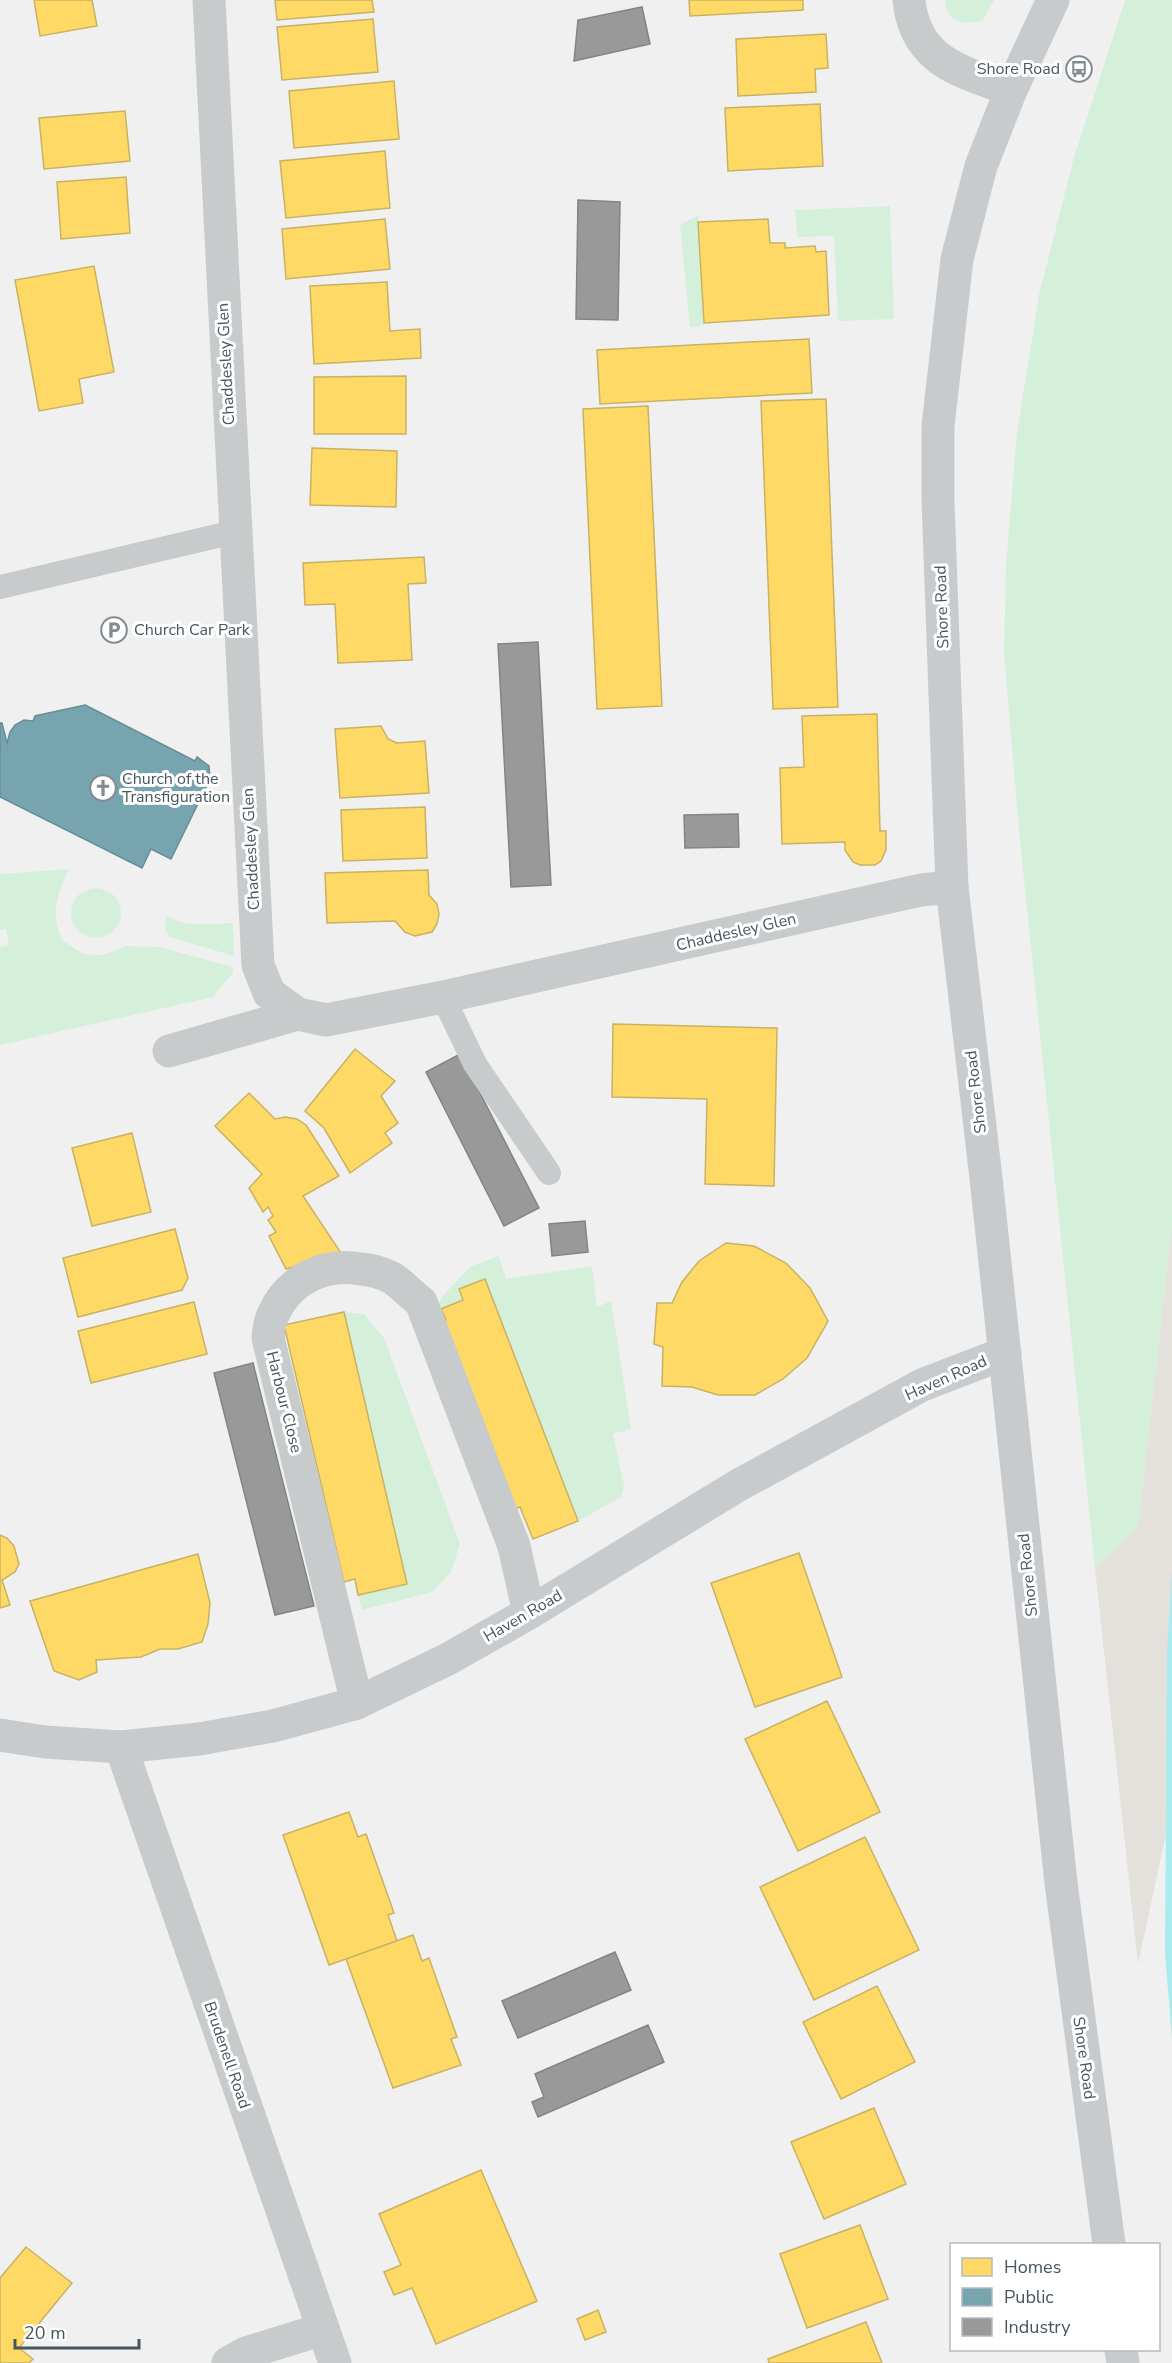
<svg xmlns="http://www.w3.org/2000/svg" width="1172" height="2363" font-family="'Nunito Sans',sans-serif">
<style>
.green{fill:#d4f0da}
.sand{fill:#e4e1dc}
.water{fill:#a9ebee}
.homes{fill:#ffd966;stroke:#c8b263;stroke-width:1.5}
.public{fill:#76a5af;stroke:#688d96;stroke-width:1.5}
.industry{fill:#999;stroke:#808587;stroke-width:1.5}
.lines{fill:none;stroke-linecap:round;stroke-linejoin:round}
.service{stroke:#c8cbcc;stroke-width:24}
.minor{stroke:#c8cbcc;stroke-width:33}
.secondary{stroke:#c8cbce;stroke-width:33}
.labels{text-anchor:middle;dominant-baseline:central;stroke-width:6;stroke-linejoin:round;paint-order:stroke}
.poi-label{font-size:16px;fill:#47565d;stroke:#fff;text-anchor:start}
.street-label{font-size:16px;fill:#47565d;stroke:#fff}
</style>
<rect width="100%" height="100%" fill="#f1f0f0"/>
<g class="green">
<path d="M945 0H994L983 20C965 26 946 23 945 0Z"/>
<polygon points="1125,0 1172,0 1172,1225 1138,1528 1095,1568 1020,841 1004,652 1006,566 1017,433 1039,295 1073,161"/>
<polygon points="890,206 894,319 838,321 834,236 797,237 795,210"/>
<polygon points="698,215 704,323 703,326 690,327 680,225"/>
<path d="M0 869 1 874 69 869C57 896 50 911 62 940L83 954 102 955 127 946 159 947 233 967V973L213 997 0 1045V947L9 945 6 929 0 930Z"/>
<circle cx="96" cy="913" r="25"/>
<path d="M167 915C181 929 214 923 233 923L234 956 169 937 165 928Z"/>
<polygon points="499,1256 506,1279 592,1266 597,1307 611,1301 631,1429 613,1434 624,1486 621,1497 578,1521 485,1280 463,1300 442,1309 446,1320 437,1323 436,1311 441,1298 471,1266"/>
<polygon points="344,1312 364,1314 384,1338 460,1544 451,1572 432,1592 362,1610 358,1595 407,1584"/>
</g>
<polygon class="sand" points="1172,1225 1172,1806 1138,1964 1095,1568 1138,1528"/>
<polygon class="water" points="1172,1567 1172,2039 1165,1954 1167,1653"/>
<g class="homes">
<polygon points="34,0 92,0 97,26 40,36"/>
<polygon points="275,0 372,0 374,12 277,20"/>
<polygon points="689,0 803,0 803,10 690,16"/>
<polygon points="373,19 378,72 282,80 277,27"/>
<polygon points="826,34 828,68 815,69 816,92 738,96 736,39"/>
<polygon points="394,81 399,139 294,148 289,91"/>
<polygon points="820,104 823,166 728,171 725,108"/>
<polygon points="125,111 130,161 44,169 39,118"/>
<polygon points="385,151 390,208 286,218 280,161"/>
<polygon points="126,177 130,233 61,239 57,182"/>
<polygon points="385,219 390,269 286,279 282,229"/>
<polygon points="768,219 770,243 785,243 785,248 815,246 816,252 826,251 829,315 704,323 698,222"/>
<polygon points="94,266 114,372 79,379 83,403 39,411 15,280"/>
<polygon points="387,282 390,331 420,329 421,358 314,364 310,286"/>
<polygon points="809,339 812,393 600,404 597,350"/>
<polygon points="406,376 406,434 314,434 314,377"/>
<polygon points="826,399 838,707 773,709 761,401"/>
<polygon points="648,406 662,706 597,709 583,409"/>
<polygon points="312,448 397,451 396,507 310,505"/>
<polygon points="424,557 426,583 408,584 412,660 338,663 335,604 305,605 303,563"/>
<polygon points="877,714 880,831 886,831 886,850 881,861 875,865 860,865 853,862 845,850 845,842 782,844 780,768 804,767 802,716"/>
<polygon points="381,726 388,739 397,743 425,741 429,793 340,798 335,729"/>
<polygon points="425,807 427,858 343,861 341,810"/>
<polygon points="428,870 429,895 437,904 439,914 437,924 432,932 415,936 405,932 395,921 327,923 325,873"/>
<polygon points="613,1024 777,1028 774,1186 705,1184 707,1099 612,1097"/>
<polygon points="355,1049 395,1081 381,1096 398,1123 385,1133 392,1143 350,1173 324,1128 305,1111"/>
<polygon points="249,1093 275,1119 285,1117 297,1119 306,1125 339,1176 303,1196 341,1253 286,1269 269,1236 276,1232 268,1220 273,1216 268,1207 263,1212 249,1188 262,1174 215,1126"/>
<polygon points="132,1133 151,1212 92,1226 72,1148"/>
<polygon points="175,1229 188,1278 182,1290 78,1317 63,1258"/>
<polygon points="726,1243 754,1246 786,1263 810,1288 828,1321 807,1358 783,1379 755,1395 718,1395 692,1387 662,1386 663,1347 654,1344 657,1303 672,1303 682,1282 699,1261"/>
<polygon points="485,1279 578,1521 533,1539 520,1507 509,1511 437,1323 446,1320 441,1309 463,1300 459,1289"/>
<polygon points="194,1302 207,1354 91,1383 78,1331"/>
<polygon points="344,1312 407,1584 358,1595 355,1579 344,1582 284,1325"/>
<polygon points="0,1535 7,1538 14,1546 19,1564 15,1572 2,1580 10,1605 0,1608"/>
<polygon points="799,1553 842,1677 755,1707 711,1583"/>
<polygon points="198,1554 210,1603 208,1624 202,1642 178,1649 160,1649 141,1657 96,1660 97,1672 79,1680 54,1671 30,1601"/>
<polygon points="827,1701 880,1812 798,1851 745,1739"/>
<polygon points="349,1812 358,1837 366,1834 394,1913 388,1915 397,1941 329,1965 283,1835"/>
<polygon points="865,1837 919,1950 814,2000 760,1887"/>
<polygon points="413,1935 422,1961 429,1958 457,2037 451,2039 461,2065 393,2088 346,1959"/>
<polygon points="877,1986 915,2062 841,2099 803,2022"/>
<polygon points="874,2108 906,2184 824,2219 791,2142"/>
<polygon points="481,2170 537,2301 436,2344 412,2288 394,2295 384,2272 401,2265 379,2214"/>
<polygon points="860,2225 888,2299 807,2328 780,2254"/>
<polygon points="26,2247 72,2283 19,2348 33,2359 29,2363 0,2363 0,2278"/>
<polygon points="598,2310 606,2332 585,2340 577,2319"/>
<polygon points="866,2322 882,2363 769,2363 768,2359"/>
</g>
<polygon class="public" points="85,705 195,761 197,757 209,766 210,779 171,859 151,849 142,868 0,797 0,723 2,723 7,743 10,732 15,725 24,720 33,721 35,716"/>
<g class="industry">
<polygon points="642,7 650,44 574,61 578,20"/>
<polygon points="578,200 620,202 618,320 576,319"/>
<polygon points="538,642 551,885 511,887 498,644"/>
<polygon points="738,814 739,847 685,848 684,815"/>
<polygon points="460,1054 539,1208 504,1226 426,1072"/>
<polygon points="585,1221 588,1252 552,1256 549,1224"/>
<polygon points="253,1363 314,1606 275,1615 214,1373"/>
<polygon points="615,1952 631,1990 518,2038 502,2001"/>
<polygon points="648,2025 664,2062 538,2117 532,2102 544,2097 535,2074"/>
</g>
<g class="lines">
<g class="service">
<polyline points="0,587 234,532"/>
<polyline points="443,997 475,1064 549,1173"/>
</g>
<g class="minor">
<polyline points="209,0 258,965 269,993 298,1014 326,1020 443,997 921,890 952,887"/>
<path d="M909 0C915 62 961 71 1011 90"/>
<polyline points="169,1051 298,1014"/>
<path d="M357 1703 268 1338C269 1330 269 1322 273 1315 288 1280 324 1262 361 1269 371 1270 383 1273 392 1278 402 1284 411 1295 421 1302L514 1546 529 1613"/>
<polyline points="121,1747 335,2363"/>
<polyline points="228,2363 246,2353 323,2329"/>
</g>
<g class="secondary">
<polyline points="1053,0 1011,90 981,166 957,259 938,426 938,501 952,887 986,1178 1061,1883 1109,2244"/>
<polyline points="0,1735 45,1742 121,1747 199,1739 273,1726 357,1703 448,1659 529,1613 737,1486 922,1385 1005,1353"/>
<polyline points="1121,2350 1123,2363"/>
</g>
</g>
<defs>
<g id="bus-ring" transform="scale(1.35)"><circle r="9.5" fill="#fff" stroke="#828c90" stroke-width="1.5"/><path d="M-5-6H5V4H4V6H2V4H-2V6H-4V4H-5ZM-3.5-4V0h7V-4ZM-3.5 1.2v1.5H-2V1.2ZM2 1.2v1.5H3.5V1.2Z" fill="#828c90"/></g>
<g id="parking-ring" transform="scale(1.35)"><circle r="9.5" fill="#fff" stroke="#828c90" stroke-width="1.5"/><path d="M-3.5-5.5H1a3.5 3.5 0 0 1 0 7H-1V5.5H-3.5ZM-1-3.4V-.6H.8a1.4 1.4 0 0 0 0-2.8Z" fill="#828c90"/></g>
<g id="church-ring" transform="scale(1.35)"><circle r="9.5" fill="#fff" stroke="#828c90" stroke-width="1.5"/><path d="M-1.2-6h2.4v3.5h3.3v2.4h-3.3V6h-2.4V-.1h-3.3v-2.4h3.3Z" fill="#828c90"/></g>
</defs>
<g fill-rule="evenodd">
<use href="#bus-ring" x="1079" y="69"/>
<use href="#parking-ring" x="114" y="630"/>
<use href="#church-ring" x="103" y="788"/>
</g>
<g class="labels">
<g class="poi-label">
<text x="1060" y="69" text-anchor="end">Shore Road</text>
<text x="134" y="630">Church Car Park</text>
<text x="122" y="779">Church of the<tspan x="122" dy="18">Transfiguration</tspan></text>
</g>
<g class="street-label">
<text transform="translate(226 364) rotate(-93)">Chaddesley Glen</text>
<text transform="translate(942 607) rotate(-92)">Shore Road</text>
<text transform="translate(251 849) rotate(-93)">Chaddesley Glen</text>
<text transform="translate(736 932) rotate(-13)">Chaddesley Glen</text>
<text transform="translate(976 1092) rotate(-97)">Shore Road</text>
<text transform="translate(946 1378) rotate(-24)">Haven Road</text>
<text transform="translate(284 1402) rotate(76)">Harbour Close</text>
<text transform="translate(1028 1575) rotate(-96)">Shore Road</text>
<text transform="translate(523 1616) rotate(-30)">Haven Road</text>
<text transform="translate(227 2055) rotate(71)">Brudenell Road</text>
<text transform="translate(1084 2058) rotate(82)">Shore Road</text>
</g>
</g>
<rect x="950" y="2243" width="210" height="108" fill="#ffffff" stroke="#b5bbbe" stroke-width="1.5"/>
<rect x="962" y="2258" width="30" height="18" fill="#ffd966" stroke="#b5bbbe" stroke-width="1.5"/>
<text x="1004" y="2273" font-size="18" fill="#47565d">Homes</text>
<rect x="962" y="2288" width="30" height="18" fill="#76a5af" stroke="#b5bbbe" stroke-width="1.5"/>
<text x="1004" y="2303" font-size="18" fill="#47565d">Public</text>
<rect x="962" y="2318" width="30" height="18" fill="#999999" stroke="#b5bbbe" stroke-width="1.5"/>
<text x="1004" y="2333" font-size="18" fill="#47565d">Industry</text>
<path d="M15 2339v9h124v-9" fill="none" stroke="#47565d" stroke-width="3"/>
<text x="24" y="2339" font-size="18" fill="#47565d" stroke="#ffffff" stroke-width="4.5" paint-order="stroke">20 m</text>
</svg>
